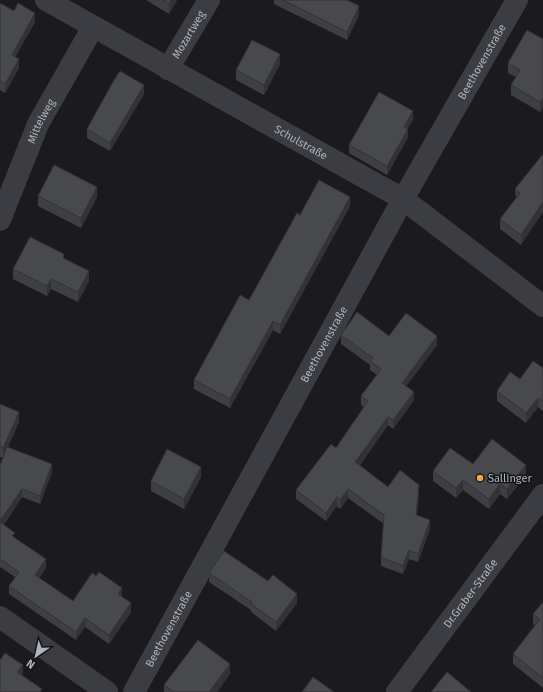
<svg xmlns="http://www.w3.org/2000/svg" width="543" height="692" font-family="'Fira Sans',sans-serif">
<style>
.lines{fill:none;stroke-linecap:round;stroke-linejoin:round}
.minor{stroke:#3c3d42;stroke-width:22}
.wall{fill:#3e3f42}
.shaded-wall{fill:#323336}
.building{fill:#48494d;stroke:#323336}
.poi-dot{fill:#eeaa42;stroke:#161618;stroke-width:1.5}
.labels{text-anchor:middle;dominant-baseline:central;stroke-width:3;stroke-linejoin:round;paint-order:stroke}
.street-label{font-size:11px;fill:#aeb3bc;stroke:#161618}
.poi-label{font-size:11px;fill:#aeb3bc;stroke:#161618;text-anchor:start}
</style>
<rect width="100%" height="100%" fill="#1b1b1d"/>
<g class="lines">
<g class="minor">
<path id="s1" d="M46 0 403 199 543 306"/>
<path id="s2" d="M168 69 209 0"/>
<path id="s3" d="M0 220 38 124 93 27"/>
<polyline points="0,617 107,692"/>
<path id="s4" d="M134 692 403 199 517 0"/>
<path id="s5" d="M397 692 543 495"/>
</g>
</g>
<g class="wall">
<polygon points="146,0 177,0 169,14"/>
<polygon points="274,0 347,0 359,15 347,40 274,4"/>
<polygon points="0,3 35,22 15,57 19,68 5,93 0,90"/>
<polygon points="543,39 543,107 540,112 511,95 511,85 516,77 508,73 508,63"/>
<polygon points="280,64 264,95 236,80 236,70"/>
<polygon points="144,94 110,151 87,138 87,129"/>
<polygon points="413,120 407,129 408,137 387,175 349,153 349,145"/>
<polygon points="543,154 521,245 500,229 500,219 516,199 515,189"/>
<polygon points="38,196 97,197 81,228 38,206"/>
<polygon points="350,206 280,334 273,330 230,408 194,389 194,380 249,300 300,215"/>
<polygon points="64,258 89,281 78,302 51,289 47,296 13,279 13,269"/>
<polygon points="341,335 389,336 437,345 406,386 414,400 393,429 388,425 360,465 388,487 419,493 417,516 430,529 418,562 409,559 403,574 381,566 381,557 384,524 348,498 340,509 337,506 326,521 296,499 296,490 336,448 364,407 361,405 361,396 377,375 370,370 370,365 341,344"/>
<polygon points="543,368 543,411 538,407 526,423 497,401 497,391 520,379"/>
<polygon points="0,404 19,422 8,447 52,472 40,504 22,497 4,525 15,538 46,568 39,578 73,601 122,596 122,597 131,612 109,644 85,627 76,640 9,594 9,586 15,577 0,567 0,465 3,458 0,457"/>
<polygon points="473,464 526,475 507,499 500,494 489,509 463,490 456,498 433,481 433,471"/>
<polygon points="201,477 184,509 151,491 151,481"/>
<polygon points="209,573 297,603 276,631 251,612 251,610 209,582"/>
<polygon points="543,602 543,688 513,664 513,654 535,625 533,624 533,614"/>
<polygon points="230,674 217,692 164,692 164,685"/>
</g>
<g class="shaded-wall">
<polygon points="171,0 177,0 169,14 169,4"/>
<polygon points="359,6 359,15 347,40 347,32"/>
<polygon points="35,13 35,22 12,63 12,55"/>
<polygon points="280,54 280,64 264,95 264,85"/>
<polygon points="19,59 19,68 5,93 5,84"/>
<polygon points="144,85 144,94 110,151 110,143"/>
<polygon points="543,97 543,107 540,112 540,102"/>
<polygon points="413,111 413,120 404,135 404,127"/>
<polygon points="408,129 408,137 387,175 387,166"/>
<polygon points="97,187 97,197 81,228 81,218"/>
<polygon points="350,197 350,206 280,334 280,325"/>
<polygon points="543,202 543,212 521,245 521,235"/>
<polygon points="89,271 89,281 78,302 78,292"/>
<polygon points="51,279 51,289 47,296 47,286"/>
<polygon points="273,321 273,330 230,408 230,399"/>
<polygon points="437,336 437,345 402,392 402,383"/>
<polygon points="414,392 414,400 393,429 393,420"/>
<polygon points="538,398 538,407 526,423 526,413"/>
<polygon points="19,412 19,422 3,458 3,448"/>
<polygon points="388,417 388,425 355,471 355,462"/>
<polygon points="52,464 52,472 40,504 40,496"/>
<polygon points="526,465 526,475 507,499 507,489"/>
<polygon points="201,467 201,477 184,509 184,499"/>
<polygon points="463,480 463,490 456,498 456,488"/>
<polygon points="500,484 500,494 489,509 489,499"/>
<polygon points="419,485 419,493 416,524 416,515"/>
<polygon points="22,489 22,497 0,530 0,521"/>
<polygon points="348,489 348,498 340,509 340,500"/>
<polygon points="337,497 337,506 326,521 326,513"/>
<polygon points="430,520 430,529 418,562 418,554"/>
<polygon points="409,550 409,559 403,574 403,566"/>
<polygon points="46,559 46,568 35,583 35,575"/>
<polygon points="122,588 122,596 118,603 118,594"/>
<polygon points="297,594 297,603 276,631 276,622"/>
<polygon points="131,603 131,612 109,644 109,635"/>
<polygon points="85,618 85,627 76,640 76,632"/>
<polygon points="230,664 230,674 217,692 209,692"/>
<polygon points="23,665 23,674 17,681 17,672"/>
</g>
<g class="building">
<polygon points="162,0 171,0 169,4"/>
<polygon points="283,0 347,0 359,6 347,32"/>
<polygon points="0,3 14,11 18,3 35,13 12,55 19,59 5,84 0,81"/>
<polygon points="527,30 543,39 543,97 540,102 511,85 520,70 508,63"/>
<polygon points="252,40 280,54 264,85 236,70"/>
<polygon points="120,71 144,85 110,143 87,129 113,82"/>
<polygon points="379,92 413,111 404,127 408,129 387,166 349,145"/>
<polygon points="543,154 543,202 521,235 500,219 520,193 515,189"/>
<polygon points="54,165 97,187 81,218 38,196"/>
<polygon points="319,180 350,197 280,325 273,321 230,399 194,380 240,295 249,300 297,213 300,215"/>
<polygon points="30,237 64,254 63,258 89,271 78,292 51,279 47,286 13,269"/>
<polygon points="357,312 389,336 406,313 437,336 402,383 414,392 393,420 388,417 355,462 388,487 400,470 419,485 416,515 430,520 418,554 409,550 403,566 381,557 384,515 348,489 340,500 337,497 326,513 296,490 331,444 336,448 368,401 361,396 381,369 370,361 373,358 341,335"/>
<polygon points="533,361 543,368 543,401 538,398 526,413 497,391 510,372 520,379"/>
<polygon points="0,404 19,412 3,448 0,447"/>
<polygon points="492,439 526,465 507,489 500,484 489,499 463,480 456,488 433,471 450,448 473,464"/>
<polygon points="7,447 52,464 40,496 22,489 0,521 0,465"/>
<polygon points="167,449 201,467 184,499 151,481"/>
<polygon points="0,522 15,533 12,536 46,559 35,575 73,601 92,573 96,576 99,572 122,588 118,594 131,603 109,635 85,618 76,632 9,586 19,572 0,559"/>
<polygon points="224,551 268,581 273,575 297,594 276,622 251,604 252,602 209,573"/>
<polygon points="543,602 543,678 513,654 540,619 533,614"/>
<polygon points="198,640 230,664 209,692 174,692 164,685"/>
<polygon points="5,653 23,665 17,672 42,689 40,692 0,692 0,660"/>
<polygon points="447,672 471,692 431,692"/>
<polygon points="313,677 334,692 302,692"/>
</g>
<circle class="poi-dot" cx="480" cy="478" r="4"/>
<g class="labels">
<g class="street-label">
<text stroke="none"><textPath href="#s2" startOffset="40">Mozartweg</textPath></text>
<text stroke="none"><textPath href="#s4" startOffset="720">Beethovenstraße</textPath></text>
<text stroke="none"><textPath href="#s3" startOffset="107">Mittelweg</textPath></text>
<text stroke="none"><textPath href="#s1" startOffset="292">Schulstraße</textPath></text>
<text stroke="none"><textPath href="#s4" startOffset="396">Beethovenstraße</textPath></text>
<text stroke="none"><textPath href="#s5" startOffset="123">Dr.Graber-Straße</textPath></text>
<text stroke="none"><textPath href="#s4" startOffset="72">Beethovenstraße</textPath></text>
</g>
<g class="poi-label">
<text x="488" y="478">Sallinger</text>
</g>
</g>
<g transform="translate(36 656) rotate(214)" stroke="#161618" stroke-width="3" paint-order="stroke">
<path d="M0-3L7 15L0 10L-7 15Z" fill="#aeb3bc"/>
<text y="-6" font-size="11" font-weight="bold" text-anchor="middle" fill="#aeb3bc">N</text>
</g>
</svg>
